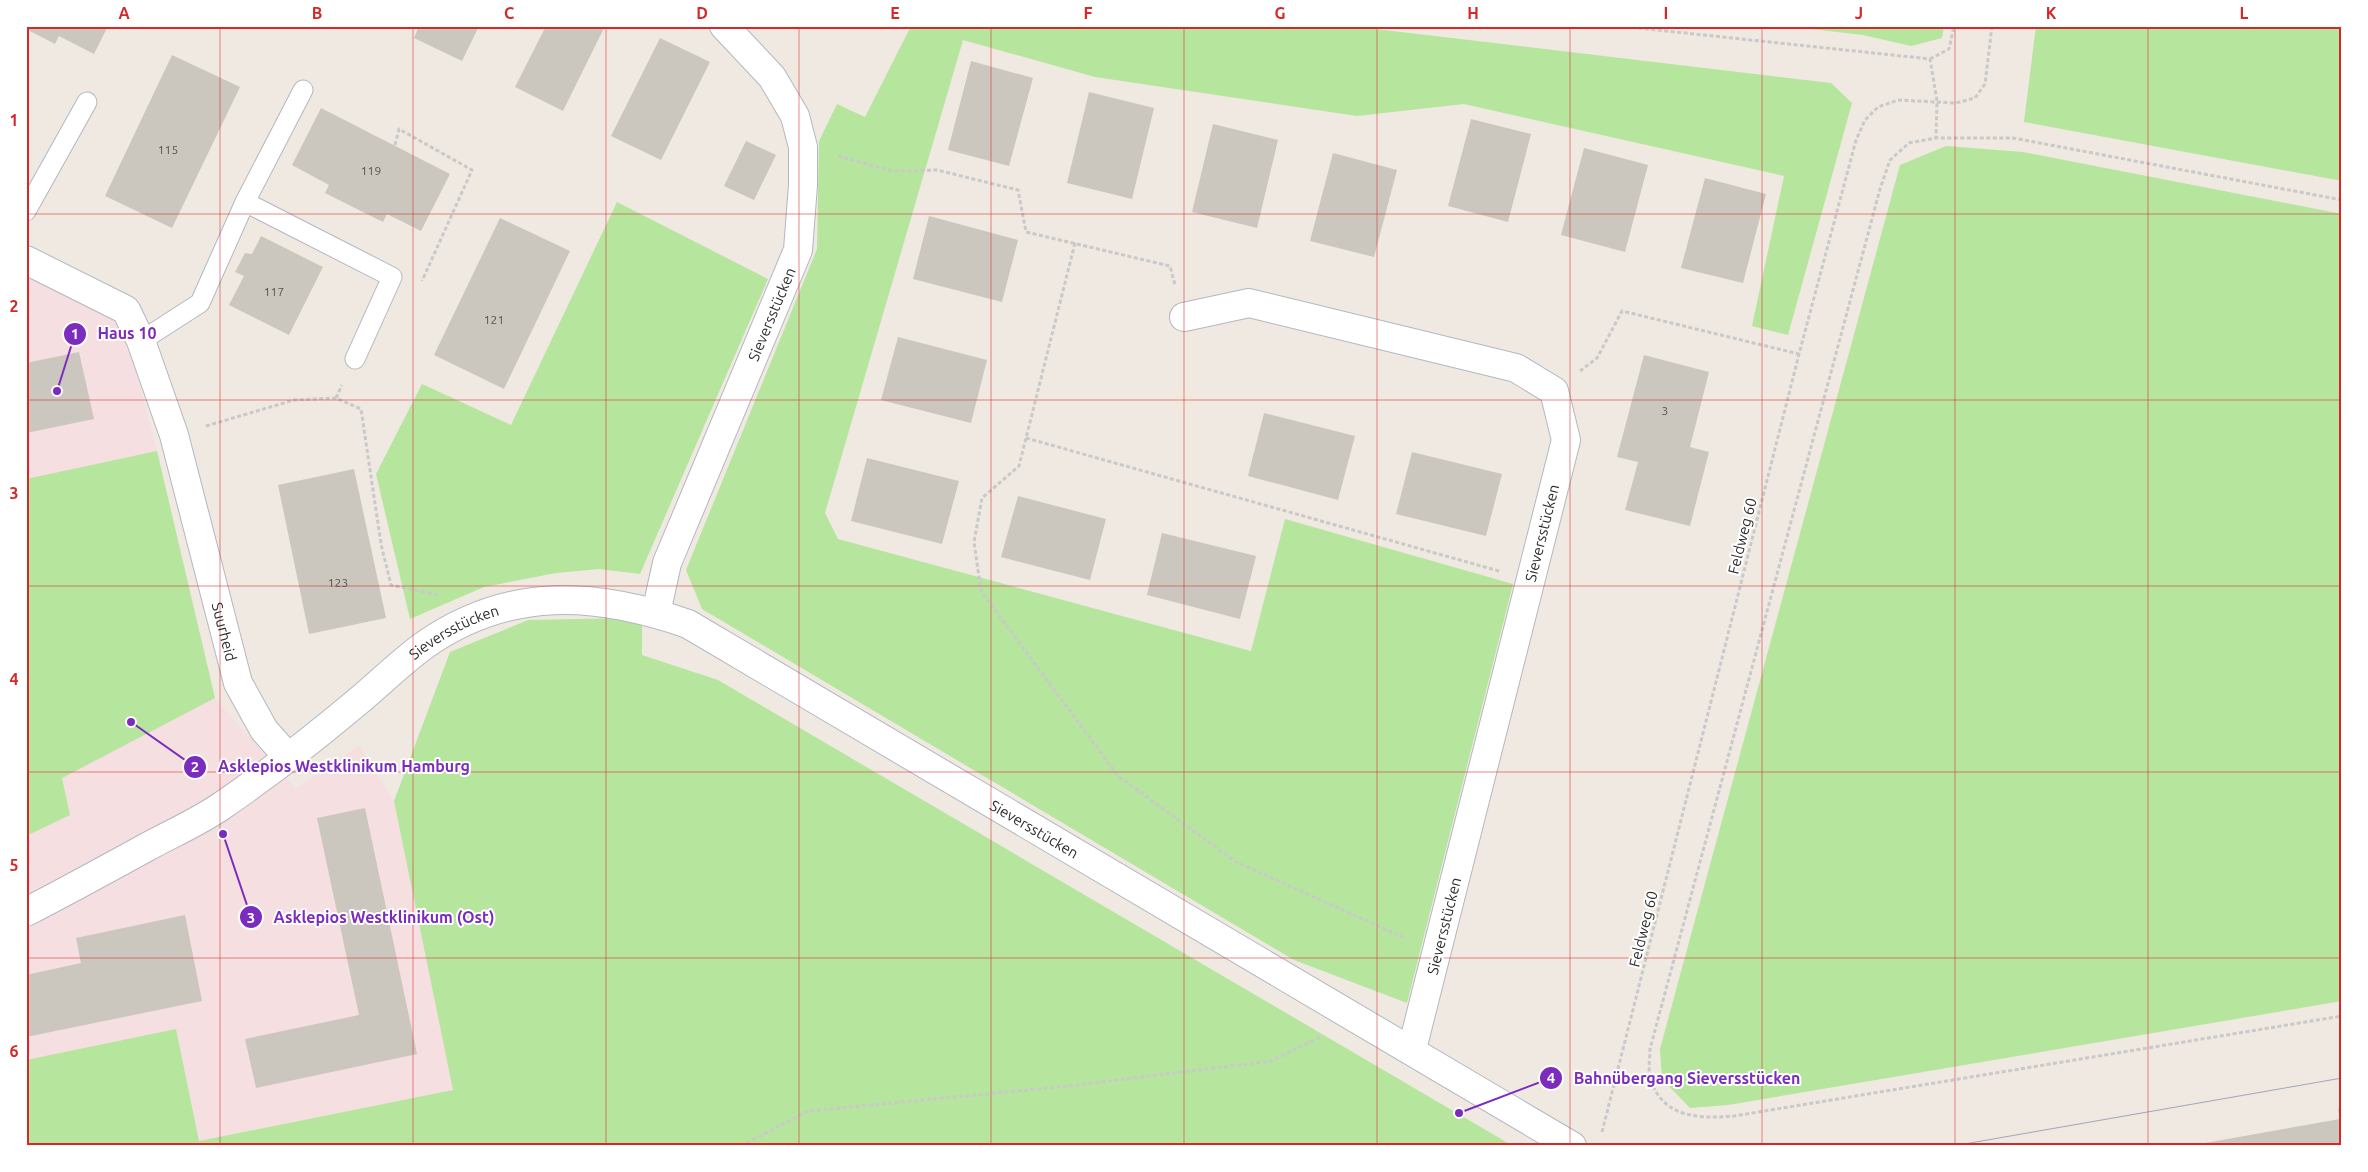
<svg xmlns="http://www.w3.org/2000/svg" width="2368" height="1172" font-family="Ubuntu,sans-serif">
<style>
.medical{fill:#f5dfe0}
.green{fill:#b6e59e}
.building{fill:#cbc7bf}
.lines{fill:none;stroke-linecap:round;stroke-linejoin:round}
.service-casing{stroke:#b4b7c1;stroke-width:21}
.minor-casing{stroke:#b4b7c1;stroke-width:30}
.path{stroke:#c9c9c9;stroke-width:3;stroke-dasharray:4 2.5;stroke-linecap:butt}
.service{stroke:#fff;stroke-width:19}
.minor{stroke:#fff;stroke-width:28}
.tram{stroke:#a3a6b8;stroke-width:1}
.grid{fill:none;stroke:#d62828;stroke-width:1;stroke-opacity:0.55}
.labels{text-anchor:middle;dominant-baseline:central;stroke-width:4;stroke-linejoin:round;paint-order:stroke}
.number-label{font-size:12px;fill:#555452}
.street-label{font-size:15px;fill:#2e2e2e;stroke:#fff}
.leader{fill:none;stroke:#7b2cbf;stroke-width:2}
.callout-dot{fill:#7b2cbf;stroke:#fff;stroke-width:2}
.mark-label{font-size:15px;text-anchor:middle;font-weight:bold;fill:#fff}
.callout-label{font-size:16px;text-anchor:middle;font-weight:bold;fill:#7b2cbf;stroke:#fff;stroke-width:4;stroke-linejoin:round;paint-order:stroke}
.neatline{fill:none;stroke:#d62828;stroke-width:2}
.grid-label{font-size:16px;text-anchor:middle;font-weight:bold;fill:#d62828}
</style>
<rect width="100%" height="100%" fill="#efe9e1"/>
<polygon class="medical" points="26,259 120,308 157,451 215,699 296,789 359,745 394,801 454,1090 199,1141 176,1029 26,1060"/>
<g class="green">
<polygon points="911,26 1350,26 1831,83 1852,103 1788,335 1752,326 1784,176 1464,104 1357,116 1095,77 963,40 825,513 838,539 1251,651 1285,519 1513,584 1407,1003 1294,960 702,609 686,570 817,249 819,141 837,104 865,117"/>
<polygon points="1785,26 1944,26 1942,38 1911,46 1863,35"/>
<polygon points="2036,26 2342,26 2342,181 2024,122"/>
<polygon points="1946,146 2023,152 2342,214 2342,1001 1728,1105 1690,1108 1662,1079 1660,1049 1900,165"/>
<polygon points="617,202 768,279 640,574 599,569 556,573 484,587 410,619 376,474 422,384 511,425"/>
<polygon points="157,451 215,698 62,778 70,815 26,836 26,479"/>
<polygon points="626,618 642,625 642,655 718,680 1513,1146 26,1146 26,1060 176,1029 199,1141 453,1090 394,801 450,652 528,620"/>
</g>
<g class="building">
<polygon points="26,26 108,26 94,54 59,36 55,44 26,29"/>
<polygon points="419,26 479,26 462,61 414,38"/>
<polygon points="546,26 605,26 563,111 515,87"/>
<polygon points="660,38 710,62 661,160 611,136"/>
<polygon points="172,55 240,87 172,228 105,196"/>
<polygon points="971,61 1033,78 1009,166 948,150"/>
<polygon points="1089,92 1154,108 1132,199 1067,183"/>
<polygon points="321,108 450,174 421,231 387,214 383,222 325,193 329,185 292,165"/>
<polygon points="1471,119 1531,134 1508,222 1448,206"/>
<polygon points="1213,124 1278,140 1257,228 1192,212"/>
<polygon points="746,141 776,155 754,200 724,186"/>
<polygon points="1584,148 1648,165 1625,252 1561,235"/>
<polygon points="1333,153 1397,170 1374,257 1310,241"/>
<polygon points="1705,178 1766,194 1743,283 1681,268"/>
<polygon points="929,216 1018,240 1002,302 913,279"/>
<polygon points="500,218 570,251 504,389 434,355"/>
<polygon points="261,236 323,267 289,335 229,305 244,276 235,272 245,253 252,254"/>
<polygon points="898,337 987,360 971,423 881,400"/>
<polygon points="79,352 94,419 26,433 26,363"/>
<polygon points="1644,355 1709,372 1690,447 1709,452 1690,526 1625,510 1638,462 1617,457"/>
<polygon points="1264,413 1355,436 1338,500 1248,476"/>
<polygon points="1412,452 1502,474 1486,536 1396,514"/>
<polygon points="867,458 959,481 942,544 851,521"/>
<polygon points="354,469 386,618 309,634 278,485"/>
<polygon points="1018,496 1106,519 1090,580 1001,557"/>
<polygon points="1162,533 1256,556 1240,619 1147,595"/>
<polygon points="365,808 417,1054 256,1088 245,1039 359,1015 317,818"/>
<polygon points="185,915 202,1001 26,1037 26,975 81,963 76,938"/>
<polygon points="2342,1108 2342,1146 2188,1146 2340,1119 2338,1109"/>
</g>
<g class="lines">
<g class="service-casing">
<g id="service">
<polyline points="245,202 392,277 355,359"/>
<polyline points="26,211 87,102"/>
<polyline points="141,341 200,303 245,202 303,90"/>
</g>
</g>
<g class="minor-casing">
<g id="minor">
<path id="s1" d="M26 260 126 310 141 341 174 435 238 683 264 730 288 757"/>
<polyline points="1184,317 1249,303 1516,368 1554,391 1566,440 1412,1049"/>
<path id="s2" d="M656 613 667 563 798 250 803 185V147L795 116 772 77 724 26"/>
<path id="s3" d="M26 912C67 891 107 869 147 847 171 834 198 822 220 807 267 775 313 739 356 703 379 684 402 661 426 644 510 586 596 592 688 624L1572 1146"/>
</g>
</g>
<g class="path">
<polyline points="1619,26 1930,59 1937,101 1936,138"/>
<polyline points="1930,59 1949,49 1954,26"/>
<polyline points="395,145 399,129 472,170 422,281"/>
<polyline points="838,156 892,171 937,170 1018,190 1026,232 1170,266 1175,285"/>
<path d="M2342 200 2013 138H1936L1909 143 1890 160 1880 189 1650 1049C1650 1058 1648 1068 1650 1077 1661 1118 1699 1119 1734 1116L2342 1016"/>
<polyline points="1075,243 1019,466 982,498 974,542 981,591 1118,776 1236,862 1405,938"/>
<polyline points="1580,371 1597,358 1622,311 1799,354"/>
<polyline points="336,398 342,385"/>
<polyline points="206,426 294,400 336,398 361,409 381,544 391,585 439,595"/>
<polyline points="1026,438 1499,571"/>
<polyline points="1602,1132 1799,354 1856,140 1865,120 1878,107 1898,100 1956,103 1975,98 1985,84 1992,26"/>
<polyline points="741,1146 808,1111 1069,1086 1271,1061 1320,1037"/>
</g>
<use href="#service" class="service"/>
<use href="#minor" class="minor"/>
<polyline class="tram" points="1953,1146 2342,1078"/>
</g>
<path class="grid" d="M220 26V1146M413 26V1146M606 26V1146M799 26V1146M991 26V1146M1184 26V1146M1377 26V1146M1570 26V1146M1762 26V1146M1955 26V1146M2148 26V1146M26 214H2342M26 400H2342M26 586H2342M26 772H2342M26 958H2342"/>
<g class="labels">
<g class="number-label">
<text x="168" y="149">115</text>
<text x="371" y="170">119</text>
<text x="274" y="291">117</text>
<text x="494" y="319">121</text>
<text x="1665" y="410">3</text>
<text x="338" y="582">123</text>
</g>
<g class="street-label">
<text stroke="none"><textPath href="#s2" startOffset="321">Sieversstücken</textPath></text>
<text transform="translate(1542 533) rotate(-76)">Sieversstücken</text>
<text transform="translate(1742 536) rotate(-76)">Feldweg 60</text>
<text stroke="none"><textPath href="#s1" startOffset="449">Suurheid</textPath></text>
<text stroke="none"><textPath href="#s3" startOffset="514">Sieversstücken</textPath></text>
<text stroke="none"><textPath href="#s3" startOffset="1160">Sieversstücken</textPath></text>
<text transform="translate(1444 926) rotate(-76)">Sieversstücken</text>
<text transform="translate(1643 929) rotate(-76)">Feldweg 60</text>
</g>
</g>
<path class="leader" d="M57 391L75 334M131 722L195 767M223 834L251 917M1459 1113L1551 1078"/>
<g class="callout-dot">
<circle cx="57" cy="391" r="5"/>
<circle cx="131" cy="722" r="5"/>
<circle cx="223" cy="834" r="5"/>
<circle cx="1459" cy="1113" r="5"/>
<circle cx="75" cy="334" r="12"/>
<circle cx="195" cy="767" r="12"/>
<circle cx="251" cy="917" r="12"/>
<circle cx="1551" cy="1078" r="12"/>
</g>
<g class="mark-label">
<text x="75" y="339">1</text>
<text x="195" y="772">2</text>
<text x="251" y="923">3</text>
<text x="1551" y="1083">4</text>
</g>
<g class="callout-label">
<text x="127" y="339">Haus 10</text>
<text x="344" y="772">Asklepios Westklinikum Hamburg</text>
<text x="384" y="923">Asklepios Westklinikum (Ost)</text>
<text x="1687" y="1084">Bahnübergang Sieversstücken</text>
</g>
<rect width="2368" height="1172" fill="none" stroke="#ffffff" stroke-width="55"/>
<rect x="28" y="28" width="2312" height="1116" class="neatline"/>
<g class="grid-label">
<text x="124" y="19">A</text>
<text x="317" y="19">B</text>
<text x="509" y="19">C</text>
<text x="702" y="19">D</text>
<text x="895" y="19">E</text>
<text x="1088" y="19">F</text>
<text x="1280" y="19">G</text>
<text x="1473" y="19">H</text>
<text x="1666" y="19">I</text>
<text x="1859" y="19">J</text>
<text x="2051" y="19">K</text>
<text x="2244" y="19">L</text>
<text x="14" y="126">1</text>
<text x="14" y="312">2</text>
<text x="14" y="499">3</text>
<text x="14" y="685">4</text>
<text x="14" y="871">5</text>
<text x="14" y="1057">6</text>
</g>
</svg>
